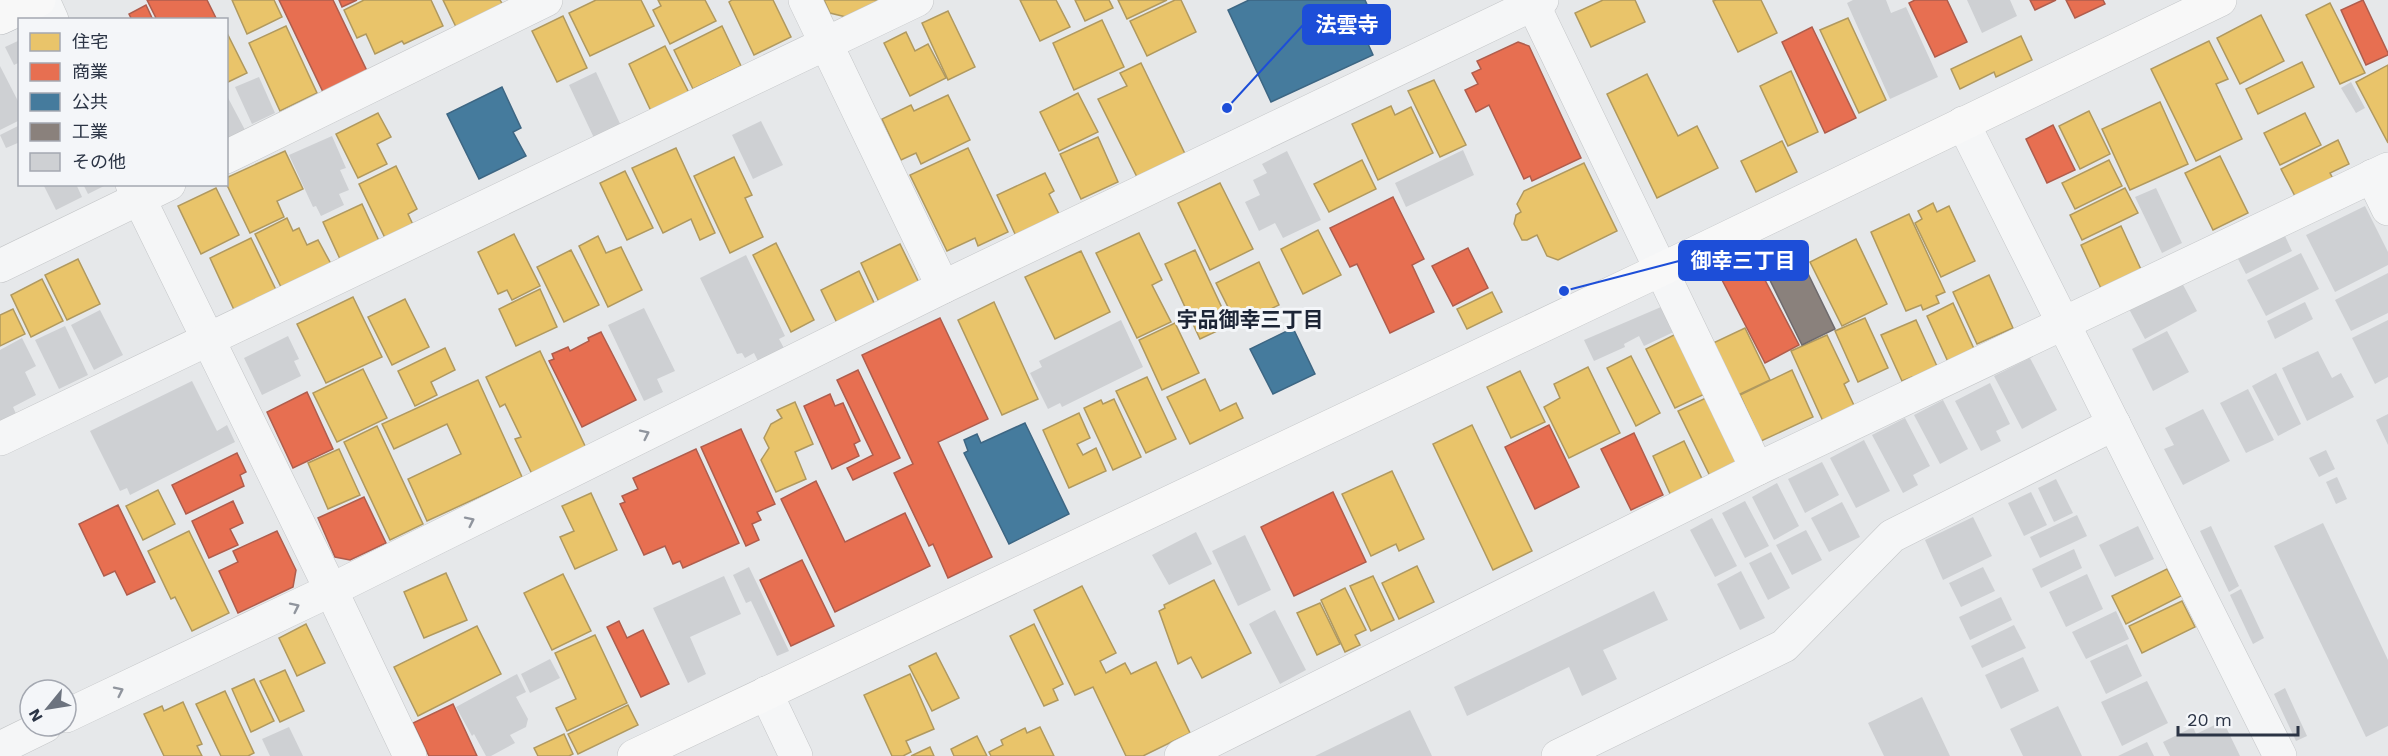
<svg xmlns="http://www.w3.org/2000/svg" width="2388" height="756" font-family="'Work Sans','Noto Sans JP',sans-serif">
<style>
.homes{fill:#e9c46a;stroke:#b0995f;stroke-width:1.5}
.shops{fill:#e76f51;stroke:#af5d4d;stroke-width:1.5}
.public{fill:#457b9d;stroke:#3d6683;stroke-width:1.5}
.industry{fill:#8a817c;stroke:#6e6a6c;stroke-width:1.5}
.building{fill:#ced0d3}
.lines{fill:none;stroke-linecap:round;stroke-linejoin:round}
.street-casing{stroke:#c4c6c8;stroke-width:34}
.secondary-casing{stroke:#c4c6c8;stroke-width:34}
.highway-casing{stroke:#b8bbbf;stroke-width:34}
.street{stroke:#f5f6f7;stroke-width:33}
.secondary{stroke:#f8f8f8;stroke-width:33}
.highway{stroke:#f8f8f8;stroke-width:33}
.oneway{stroke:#90959e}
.labels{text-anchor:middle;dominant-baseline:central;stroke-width:6;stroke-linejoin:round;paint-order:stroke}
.neighbourhood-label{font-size:21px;font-weight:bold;fill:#1d2536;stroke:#f4f6f9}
.leader{fill:none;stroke:#1d4ed8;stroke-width:2}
.callout-dot{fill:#1d4ed8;stroke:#f4f6f9;stroke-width:2}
.callout{fill:#1d4ed8;stroke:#1d4ed8;stroke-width:2}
.callout-label{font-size:21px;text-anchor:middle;font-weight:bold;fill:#fff}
</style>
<rect width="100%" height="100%" fill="#e6e8ea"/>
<g class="homes">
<polygon points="232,0 274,0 282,17 247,34"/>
<polygon points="364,0 431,0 443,26 404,44 402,41 375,54 366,34 357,38 344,10"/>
<polygon points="443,0 500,0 504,7 457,29"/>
<polygon points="596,0 641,0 654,26 590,56 569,13"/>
<polygon points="658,0 705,0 716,21 670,44 653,10 661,6"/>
<polygon points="732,0 773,0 791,37 754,55 729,2"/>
<polygon points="824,0 880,0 846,17 830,13"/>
<polygon points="1020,0 1056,0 1070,27 1040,41"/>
<polygon points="1075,0 1109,0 1113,8 1085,21"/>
<polygon points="1118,0 1167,0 1127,19"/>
<polygon points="1175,0 1181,0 1196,32 1147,56 1130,21"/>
<polygon points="1603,0 1635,0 1645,22 1591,47 1575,13"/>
<polygon points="1716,0 1761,0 1777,33 1738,52 1713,1"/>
<polygon points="2330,3 2365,73 2340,84 2306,15"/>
<polygon points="948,11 975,67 948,80 922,23"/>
<polygon points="2261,15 2284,61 2240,84 2217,38"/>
<polygon points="563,16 587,68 557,82 532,31"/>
<polygon points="1848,18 1886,100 1859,113 1820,30"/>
<polygon points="1102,20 1124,67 1074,90 1053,43"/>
<polygon points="286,26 317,93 280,111 249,43"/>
<polygon points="722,26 741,66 693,89 674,50"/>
<polygon points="226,31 247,73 226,83"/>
<polygon points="906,32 915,51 928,44 946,78 910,96 884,43"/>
<polygon points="2021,36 2032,60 1996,77 1994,72 1960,89 1951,69"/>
<polygon points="2209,41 2228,79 2216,84 2242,139 2196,161 2151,69"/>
<polygon points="665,46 689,93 651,111 629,64"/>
<polygon points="2302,62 2314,87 2258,114 2246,89"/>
<polygon points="1141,63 1187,158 1139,181 1098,99 1127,86 1120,73"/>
<polygon points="2388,65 2388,143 2356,82"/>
<polygon points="1791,71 1818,132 1788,146 1760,86"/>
<polygon points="1647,74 1678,136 1697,126 1718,168 1657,198 1607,94"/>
<polygon points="1434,80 1466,145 1440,157 1408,91"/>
<polygon points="1078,93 1098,132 1059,151 1040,112"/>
<polygon points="948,95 970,140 921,164 916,153 901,160 882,119 911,105 914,111"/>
<polygon points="2160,102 2188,164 2130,190 2102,129"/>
<polygon points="1391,106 1395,115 1411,107 1433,153 1378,180 1352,124"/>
<polygon points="2089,111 2110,154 2080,169 2059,126"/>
<polygon points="378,113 391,137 377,144 387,164 358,178 336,134"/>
<polygon points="2305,113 2321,145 2280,165 2264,133"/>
<polygon points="1098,137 1118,182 1081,199 1060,154"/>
<polygon points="2338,140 2349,164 2330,173 2337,186 2299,204 2281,169"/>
<polygon points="1782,141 1797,172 1756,192 1741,161"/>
<polygon points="676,148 715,233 700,240 691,219 663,233 632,168"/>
<polygon points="968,148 1008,232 978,246 975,238 947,251 910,175"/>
<polygon points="285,151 303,189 277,201 284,217 250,233 226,183 226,178"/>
<polygon points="2220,156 2248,213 2213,230 2185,173"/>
<polygon points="734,157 752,195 745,198 763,237 730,253 694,176"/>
<polygon points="1362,160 1376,189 1329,212 1314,184"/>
<polygon points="2109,160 2122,186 2075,209 2062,183"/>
<polygon points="1584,163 1617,231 1558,260 1547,256 1537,235 1527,240 1522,240 1514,224 1516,215 1521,212 1517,204 1524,191"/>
<polygon points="396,166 417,209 408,214 414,227 386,240 359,184"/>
<polygon points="625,171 653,228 627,240 600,183"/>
<polygon points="1045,173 1054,191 1049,194 1060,216 1016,236 997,195"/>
<polygon points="1220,183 1253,249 1210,270 1178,203"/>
<polygon points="216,188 239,235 201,254 178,206"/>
<polygon points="2125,188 2138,213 2082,240 2070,215"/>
<polygon points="1933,203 1937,212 1949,206 1975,261 1941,277 1915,223 1922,219 1918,211"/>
<polygon points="362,204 379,241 340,259 323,222"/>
<polygon points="1909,214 1945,292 1936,296 1939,303 1923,310 1921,305 1906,311 1871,232"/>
<polygon points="287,218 293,231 299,228 307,245 318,240 331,264 282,289 255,234"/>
<polygon points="2121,226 2144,276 2104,295 2081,245"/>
<polygon points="1318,230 1341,275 1303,294 1281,249"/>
<polygon points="1139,233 1162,280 1152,285 1171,322 1137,338 1096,253"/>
<polygon points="514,234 540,286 512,300 507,290 498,294 478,252"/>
<polygon points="598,236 606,253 621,247 642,290 608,307 579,246"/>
<polygon points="251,238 277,292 235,312 210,258"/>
<polygon points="1856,239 1887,304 1842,326 1810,262"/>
<polygon points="776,243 814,320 791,332 753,255"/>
<polygon points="900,244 920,285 880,304 861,263"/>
<polygon points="571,250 599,305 564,322 537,267"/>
<polygon points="1195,250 1230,325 1200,339 1165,264"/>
<polygon points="1081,251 1110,312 1055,339 1025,277"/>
<polygon points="78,259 100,304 67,320 45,275"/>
<polygon points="1259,262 1279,305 1237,325 1216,283"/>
<polygon points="859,271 876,307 838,325 821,290"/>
<polygon points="1989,275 2013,328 1977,344 1953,292"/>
<polygon points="42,279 63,321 31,337 11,295"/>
<polygon points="540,289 557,327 516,346 499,309"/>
<polygon points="1492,292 1502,312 1467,329 1457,309"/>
<polygon points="353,297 382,357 326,383 297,324"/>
<polygon points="405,299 429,347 392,365 368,317"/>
<polygon points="994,302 1038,399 1002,415 958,320"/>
<polygon points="1953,303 1975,351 1949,364 1927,316"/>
<polygon points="13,309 25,334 0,346 0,315"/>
<polygon points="1865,318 1888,368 1858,382 1835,331"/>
<polygon points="1916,320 1941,375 1916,386 1912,377 1902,381 1881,335"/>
<polygon points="1175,323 1199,373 1162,390 1139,340"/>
<polygon points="1745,328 1770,380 1736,396 1711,344"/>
<polygon points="1682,331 1711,391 1675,408 1646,349"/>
<polygon points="1827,335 1849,381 1844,384 1859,416 1827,430 1791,351"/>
<polygon points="445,348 455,370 431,382 437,395 415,406 398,371"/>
<polygon points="540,351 586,448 532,474 515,439 521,437 505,404 500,407 486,377"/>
<polygon points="1631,356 1660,413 1636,426 1607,368"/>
<polygon points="1588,367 1620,433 1569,458 1544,407 1560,398 1554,384"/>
<polygon points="363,369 387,418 337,442 313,393"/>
<polygon points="1792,370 1813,417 1761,441 1740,395"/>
<polygon points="1520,371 1545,422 1511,438 1487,387"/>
<polygon points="1147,377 1176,439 1146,453 1116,391"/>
<polygon points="1205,379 1220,411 1236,403 1243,418 1190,444 1167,397"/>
<polygon points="478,380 522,477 427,521 408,479 461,454 447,424 394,449 382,424"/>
<polygon points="1708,397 1739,462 1710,476 1678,411"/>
<polygon points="1114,399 1141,457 1113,470 1084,408 1101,400 1103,404"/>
<polygon points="795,402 813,444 795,452 806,479 776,492 761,460 769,448 764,438 771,424 782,418 777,410"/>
<polygon points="1079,413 1090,438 1077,444 1083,455 1096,448 1106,471 1069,488 1043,430"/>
<polygon points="1472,425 1532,551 1493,570 1433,444"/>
<polygon points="377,426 423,524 390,540 344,442"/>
<polygon points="1684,441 1704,483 1672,498 1653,456"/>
<polygon points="339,449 360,495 328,509 308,463"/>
<polygon points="1392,471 1424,539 1399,551 1396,544 1371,556 1342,494"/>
<polygon points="158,490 175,524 143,540 126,506"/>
<polygon points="591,493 617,550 575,569 560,537 574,531 562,506"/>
<polygon points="189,531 229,613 192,631 175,597 171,599 148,551"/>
<polygon points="1417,566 1434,602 1399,619 1382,583"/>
<polygon points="2167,569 2181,596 2126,624 2112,596"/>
<polygon points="446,573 467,620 424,638 404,592"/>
<polygon points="563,574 591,631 552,650 524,593"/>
<polygon points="1373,576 1394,620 1371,631 1350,586"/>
<polygon points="1214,580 1251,653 1202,678 1191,657 1178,664 1159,611 1165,608 1164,605"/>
<polygon points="1082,586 1116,653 1100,661 1106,673 1125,663 1131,674 1156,662 1190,733 1143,756 1126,756 1093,687 1075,695 1034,610"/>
<polygon points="1345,588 1366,630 1355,635 1360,645 1345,652 1321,600"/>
<polygon points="2182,601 2195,627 2142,653 2129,626"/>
<polygon points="1320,603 1340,644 1317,655 1297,613"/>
<polygon points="306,624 325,663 297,676 279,638"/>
<polygon points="1034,624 1063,684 1053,689 1058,700 1044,706 1010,636"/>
<polygon points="477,626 501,674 418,716 394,667"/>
<polygon points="595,635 627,703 567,731 556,708 576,699 555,653"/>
<polygon points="936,653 959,698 932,711 909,666"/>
<polygon points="285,670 304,711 280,722 260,681"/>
<polygon points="910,674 934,729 906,741 911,752 903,756 892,756 864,695"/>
<polygon points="254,679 274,721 251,732 232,689"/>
<polygon points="225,691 254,753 248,756 221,756 196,704"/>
<polygon points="183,702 202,744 197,746 202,756 164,756 144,714 162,706 164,711"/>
<polygon points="628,705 638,725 578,754 568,734"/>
<polygon points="1040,727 1054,756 991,756 989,752 1003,745 1001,740 1025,728 1027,733"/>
<polygon points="564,734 573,754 569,756 538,756 534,748"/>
<polygon points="977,736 987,756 954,756 951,749"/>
<polygon points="930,747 934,756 911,756"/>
</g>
<g class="shops">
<polygon points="147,0 207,0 216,18 157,20"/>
<polygon points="279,0 333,0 367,71 323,92"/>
<polygon points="339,0 357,0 342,7"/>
<polygon points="1915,0 1947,0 1967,42 1935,57 1909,3"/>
<polygon points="2030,0 2056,0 2035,10"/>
<polygon points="2066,0 2103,0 2105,4 2075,18"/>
<polygon points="2363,0 2388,53 2388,55 2366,65 2341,10"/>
<polygon points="146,5 153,20 132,20 129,14"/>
<polygon points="1812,27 1856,118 1825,133 1782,42"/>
<polygon points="1518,42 1529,46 1581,158 1532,181 1530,176 1524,179 1489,105 1476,112 1465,90 1478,84 1472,73 1481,69 1477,61"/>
<polygon points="2053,125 2075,170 2047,183 2026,139"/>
<polygon points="1393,197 1424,259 1412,265 1434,312 1390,333 1357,264 1350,267 1330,228"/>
<polygon points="1468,248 1488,288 1453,306 1432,266"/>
<polygon points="1754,259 1799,345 1765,363 1720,276"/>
<polygon points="940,318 988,419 938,442 992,557 948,578 933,544 929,546 894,473 913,464 862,355"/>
<polygon points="601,332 636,400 582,427 549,361 554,359 552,354 568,347 570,351 589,341 588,338"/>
<polygon points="858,370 900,458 853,480 847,468 873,455 837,380"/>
<polygon points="307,392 333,449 293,468 267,412"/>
<polygon points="830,394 835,406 843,403 860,441 854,444 859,456 832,469 804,406"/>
<polygon points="1549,425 1579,487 1535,509 1505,447"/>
<polygon points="741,429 775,504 757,512 761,520 752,524 759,540 746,546 701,447"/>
<polygon points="1634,433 1663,495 1631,510 1601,449"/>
<polygon points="696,449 739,543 683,568 680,561 673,564 665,546 644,555 620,504 625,502 622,496 638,489 633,478"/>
<polygon points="237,453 246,472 240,475 244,486 186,514 172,485"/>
<polygon points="816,481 845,542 905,513 930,566 835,612 781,499"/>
<polygon points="1333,492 1366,562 1294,596 1261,527"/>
<polygon points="364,497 386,543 350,560 335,557 318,518"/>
<polygon points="233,501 243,523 230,529 238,545 209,558 192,521"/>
<polygon points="118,505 155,582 127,595 115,571 104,576 79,524"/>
<polygon points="277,531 296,570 293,587 238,613 219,571 238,562 233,551"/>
<polygon points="802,560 834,626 791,646 760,580"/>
<polygon points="619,621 627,638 643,630 669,684 641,697 607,627"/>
<polygon points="453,704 477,756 429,756 413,723"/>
</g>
<g class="public">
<polygon points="1249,0 1365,0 1374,20 1360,26 1373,55 1271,102 1228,10"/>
<polygon points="502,87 521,128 513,132 526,156 479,179 447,114"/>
<polygon points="1293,328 1315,374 1273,394 1250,349"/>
<polygon points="1025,423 1069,514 1009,544 964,453 968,451 964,440 977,434 981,443"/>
</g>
<polygon class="industry" points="1794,245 1835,329 1802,345 1761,262"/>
<g class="building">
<polygon points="1853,0 1886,0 1891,13 1906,7 1938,77 1890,99 1847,3"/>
<polygon points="1967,0 2010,0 2017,16 1982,33"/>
<polygon points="20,40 20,62 14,65 5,47"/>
<polygon points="0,66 20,105 20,120 0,130"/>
<polygon points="596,72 622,128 595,140 569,85"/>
<polygon points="259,77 275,113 252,124 235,87"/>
<polygon points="2351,82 2365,108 2356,113 2341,88"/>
<polygon points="226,94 245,130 226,139"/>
<polygon points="761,121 783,165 753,179 732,135"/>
<polygon points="20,125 20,142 6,148 0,135"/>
<polygon points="332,136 346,168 340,170 349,190 339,194 344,205 321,216 316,206 313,207 289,155"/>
<polygon points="1463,150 1474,175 1406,207 1395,183"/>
<polygon points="1287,151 1321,220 1283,238 1275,223 1259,231 1245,202 1260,195 1253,180 1267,173 1262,164"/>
<polygon points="43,184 76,184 82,197 56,210"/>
<polygon points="83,184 108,184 88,194"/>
<polygon points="2156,188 2182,243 2162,253 2135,197"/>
<polygon points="2365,206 2388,252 2388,265 2335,292 2306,235"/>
<polygon points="2285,236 2292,251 2246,274 2238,259"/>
<polygon points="2301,253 2319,289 2266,316 2247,280"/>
<polygon points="746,255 785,336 779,339 785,350 759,363 754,353 745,358 742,353 737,354 700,278"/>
<polygon points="2388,273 2388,313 2351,331 2335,300"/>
<polygon points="2181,281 2197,311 2145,339 2129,309"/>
<polygon points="2305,302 2313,319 2275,339 2267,321"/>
<polygon points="1668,304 1680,329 1644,346 1639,336 1624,344 1625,347 1594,361 1584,340"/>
<polygon points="644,308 675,371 657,379 663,392 644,401 608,325"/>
<polygon points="100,310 123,355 94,370 71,325"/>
<polygon points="1121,320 1143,367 1062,407 1060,403 1048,409 1030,373 1042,367 1039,361"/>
<polygon points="2388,320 2388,377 2375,384 2352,338"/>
<polygon points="65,326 88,375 59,389 35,340"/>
<polygon points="2167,331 2189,372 2153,391 2132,349"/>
<polygon points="288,336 299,359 294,361 301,376 262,395 244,358"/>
<polygon points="22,338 36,366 25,372 36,395 13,407 17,416 0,422 0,350"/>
<polygon points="2318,351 2332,378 2341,373 2354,397 2307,421 2282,368"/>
<polygon points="2030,358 2057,410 2022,429 1994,376"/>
<polygon points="2276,373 2301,424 2278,436 2252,386"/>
<polygon points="192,381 217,431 227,425 235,442 130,495 127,488 120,491 90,431"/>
<polygon points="1990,383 2010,424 1996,431 2001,441 1981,451 1955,401"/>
<polygon points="2248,389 2274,440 2246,453 2220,403"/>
<polygon points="1943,400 1968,449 1940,464 1914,415"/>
<polygon points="2203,409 2230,461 2183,485 2164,449 2174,445 2165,428"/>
<polygon points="2388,414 2388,445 2376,420"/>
<polygon points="1905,418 1930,466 1913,475 1918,485 1903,493 1872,435"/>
<polygon points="1864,440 1890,491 1856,508 1830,458"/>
<polygon points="2326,450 2335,469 2319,477 2309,458"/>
<polygon points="1822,462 1839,495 1805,513 1788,479"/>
<polygon points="2337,477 2347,499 2336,504 2326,482"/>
<polygon points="2056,479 2073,513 2054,522 2038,488"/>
<polygon points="1777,483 1799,526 1774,540 1752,497"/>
<polygon points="2031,492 2047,525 2024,536 2008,503"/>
<polygon points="1745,501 1769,546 1745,558 1722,513"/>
<polygon points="1842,502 1860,537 1829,552 1811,518"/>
<polygon points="2077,515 2087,536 2040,558 2030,537"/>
<polygon points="1973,517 1992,556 1943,580 1925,540"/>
<polygon points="1712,518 1737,566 1715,577 1690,530"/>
<polygon points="2323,523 2388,660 2388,726 2366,737 2274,546"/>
<polygon points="2138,526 2154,559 2115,577 2099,545"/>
<polygon points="2211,526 2239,586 2229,592 2200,531"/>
<polygon points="1806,530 1822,560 1792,575 1776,545"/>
<polygon points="1196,532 1212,564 1169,585 1152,555"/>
<polygon points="1245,535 1271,590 1238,606 1212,551"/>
<polygon points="2074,549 2082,568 2041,588 2032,569"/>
<polygon points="1771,552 1790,588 1768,600 1749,563"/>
<polygon points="749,567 789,651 777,656 751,601 746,603 733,575"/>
<polygon points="1983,567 1995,591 1961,607 1949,583"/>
<polygon points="1741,571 1765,618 1740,630 1717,584"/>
<polygon points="2087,574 2103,609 2066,627 2049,592"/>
<polygon points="724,576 741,614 690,637 706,674 688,683 653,608"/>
<polygon points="2241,589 2264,638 2253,644 2230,595"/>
<polygon points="1654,591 1668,620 1603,650 1617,679 1582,696 1569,667 1467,716 1454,687"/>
<polygon points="2001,597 2012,620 1970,640 1959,617"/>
<polygon points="1275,610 1306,670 1280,684 1249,624"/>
<polygon points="2116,611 2129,639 2086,659 2072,632"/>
<polygon points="2014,625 2026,648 1982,668 1971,646"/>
<polygon points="2127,644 2142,676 2106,694 2090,661"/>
<polygon points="2023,657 2039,691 2001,709 1985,675"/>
<polygon points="550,659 560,678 530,693 521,674"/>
<polygon points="517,674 526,692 516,697 528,719 526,727 510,735 515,743 491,756 486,756 474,734 472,736 456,707"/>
<polygon points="2147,681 2168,723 2122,746 2101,702"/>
<polygon points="2285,688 2307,736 2296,741 2274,694"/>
<polygon points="1922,697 1950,756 1884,756 1868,723"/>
<polygon points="2058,706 2082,756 2023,756 2010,729"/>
<polygon points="1410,710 1432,756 1315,756"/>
<polygon points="2223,721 2240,756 2170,756 2163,742 2193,727 2196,734"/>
<polygon points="289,727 303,756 270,756 262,739"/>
<polygon points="2147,742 2154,756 2118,756"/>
</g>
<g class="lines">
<g class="street-casing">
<g id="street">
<polyline points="43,0 52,20"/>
<polyline points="805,0 943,287"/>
<polyline points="1531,0 1757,469"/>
<polyline points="1963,123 2280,756"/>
<polyline points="226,157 546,0"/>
<polyline points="2372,176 2388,209"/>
<polyline points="132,184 331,590 410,756"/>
<polyline points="0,266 169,184"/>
<polyline points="0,439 917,0"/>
<polyline points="766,693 796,756"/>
<polyline points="66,716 331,590 943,287 1542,0"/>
<polyline points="0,748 45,726"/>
<polyline points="1181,756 1757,469 2388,169"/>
<polyline points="1558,756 1784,646 1892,536 2114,424"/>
</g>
</g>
<g class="secondary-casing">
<polyline id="secondary" points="634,756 1660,270 2220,0"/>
</g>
<g class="highway-casing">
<polyline id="highway" points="0,18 39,0"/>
</g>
<use href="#street" class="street"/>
<use href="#secondary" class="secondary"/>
<use href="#highway" class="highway"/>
</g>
<defs><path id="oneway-chevron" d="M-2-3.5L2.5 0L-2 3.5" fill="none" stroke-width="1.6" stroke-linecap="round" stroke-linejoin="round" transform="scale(1.5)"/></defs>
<g class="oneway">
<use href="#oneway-chevron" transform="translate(645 434) rotate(-26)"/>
<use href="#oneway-chevron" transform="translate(470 521) rotate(-26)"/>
<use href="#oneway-chevron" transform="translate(295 607) rotate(-26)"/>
<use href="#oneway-chevron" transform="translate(119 691) rotate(-26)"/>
</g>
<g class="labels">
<g class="neighbourhood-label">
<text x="1250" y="319">宇品御幸三丁目</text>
</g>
</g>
<path class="leader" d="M1227 108L1303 25M1564 291L1679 261"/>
<g class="callout-dot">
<circle cx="1227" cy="108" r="6"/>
<circle cx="1564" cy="291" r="6"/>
</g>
<g class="callout">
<rect x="1303" y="5" width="87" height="39" rx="6"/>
<rect x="1679" y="241" width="129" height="39" rx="6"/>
</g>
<g class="callout-label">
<text x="1347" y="32">法雲寺</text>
<text x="1743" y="268">御幸三丁目</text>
</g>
<rect x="18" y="18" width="210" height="168" fill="#f4f6f9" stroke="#a4a8b1" stroke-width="1.5"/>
<rect x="30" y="33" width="30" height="18" fill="#e9c46a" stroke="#a4a8b1" stroke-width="1.5"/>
<text x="72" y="48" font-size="18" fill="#2b3445">住宅</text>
<rect x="30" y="63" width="30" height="18" fill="#e76f51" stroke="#a4a8b1" stroke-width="1.5"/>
<text x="72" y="78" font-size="18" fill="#2b3445">商業</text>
<rect x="30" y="93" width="30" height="18" fill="#457b9d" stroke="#a4a8b1" stroke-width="1.5"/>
<text x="72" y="108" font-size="18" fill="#2b3445">公共</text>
<rect x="30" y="123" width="30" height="18" fill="#8a817c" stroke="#a4a8b1" stroke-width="1.5"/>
<text x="72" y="138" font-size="18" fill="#2b3445">工業</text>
<rect x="30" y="153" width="30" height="18" fill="#ced0d3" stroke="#a4a8b1" stroke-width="1.5"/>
<text x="72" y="168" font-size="18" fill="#2b3445">その他</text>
<g transform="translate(48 708) rotate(240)"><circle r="28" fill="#f4f6f9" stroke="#a4a8b1" stroke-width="1.5"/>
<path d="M0-4.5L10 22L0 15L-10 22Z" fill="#6c737f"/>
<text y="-9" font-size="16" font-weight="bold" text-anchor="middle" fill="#2b3445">N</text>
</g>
<path d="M2178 726v9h120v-9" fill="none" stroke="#2b3445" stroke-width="3"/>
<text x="2187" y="726" font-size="18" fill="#2b3445" stroke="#f4f6f9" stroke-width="4.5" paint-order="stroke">20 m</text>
</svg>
